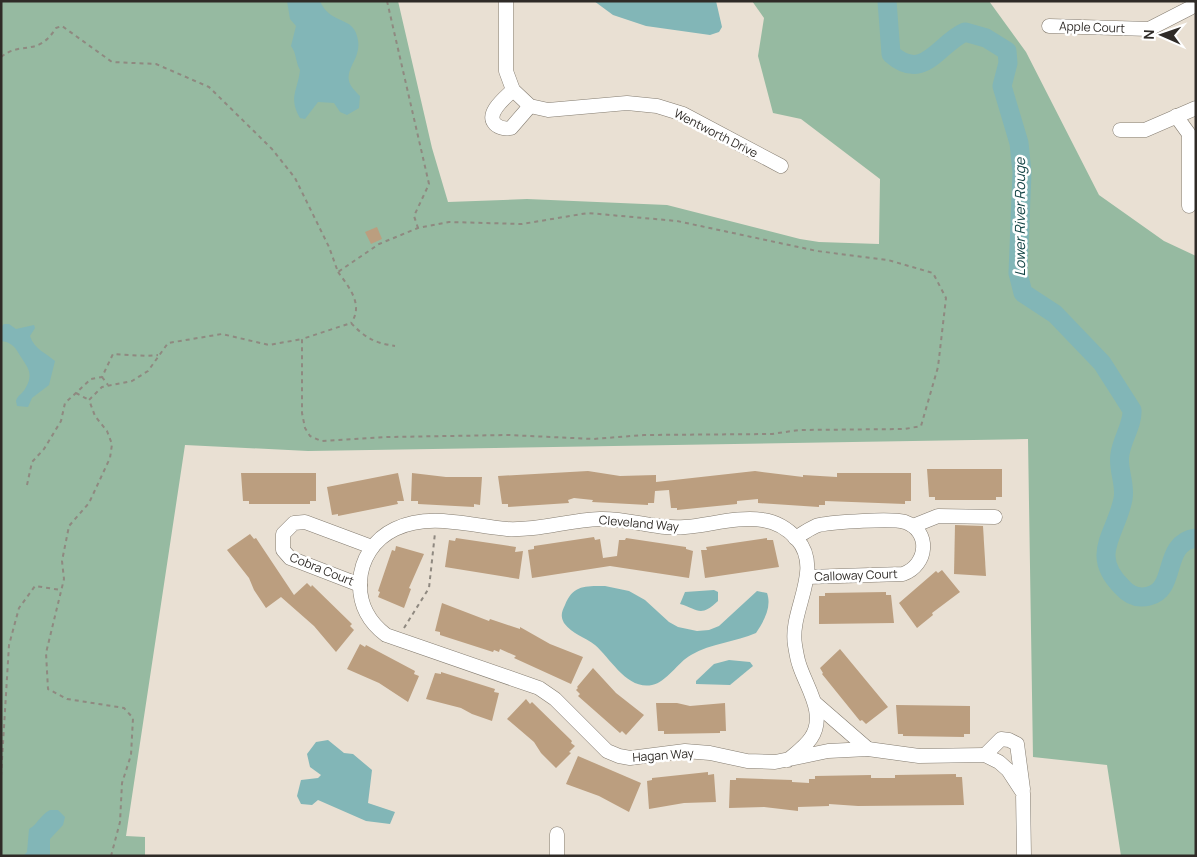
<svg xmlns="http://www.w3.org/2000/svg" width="1197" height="857" font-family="Manrope,sans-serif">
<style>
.green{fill:#96baa1}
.water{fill:#82b6b7}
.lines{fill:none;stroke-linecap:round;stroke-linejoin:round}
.river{stroke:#82b6b7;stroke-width:19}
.building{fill:#bb9e7f}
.minor-casing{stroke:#847c70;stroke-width:15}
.path{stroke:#8f8980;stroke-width:2;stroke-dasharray:4 4;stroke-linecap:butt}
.minor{stroke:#fff;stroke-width:14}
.labels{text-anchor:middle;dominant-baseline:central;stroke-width:5;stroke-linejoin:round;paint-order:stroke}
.street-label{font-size:12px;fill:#2f2b27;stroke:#fff}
.water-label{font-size:14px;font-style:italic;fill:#144445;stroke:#fff}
</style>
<rect width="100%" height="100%" fill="#e9e0d3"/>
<polygon class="green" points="1,1 398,1 432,148 448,202 527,199 667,205 800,239 819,242 879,244 880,179 801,119 773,113 758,56 764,18 752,1 989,1 1026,52 1099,195 1164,241 1196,256 1196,856 1121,856 1107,765 1033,757 1028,439 308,451 185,445 126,836 145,837 145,856 1,856"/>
<g class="water">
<path d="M287 1H320C329 23 350 17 356 33 365 56 346 65 349 81 350 86 356 92 360 96L359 108 347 115 340 112 334 103 318 102 305 119 300 118C288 97 298 90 300 70 295 61 297 54 291 46L296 26 290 19Z"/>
<polygon points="594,1 716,1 722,27 719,32 710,35 646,26 613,15"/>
<path d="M4 324H9L16 329 34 325 35 328 30 336C34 349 46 353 55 361L49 385 32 398 28 407 17 406 16 401C17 396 22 394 25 389 35 373 27 367 19 354 15 346 10 342 1 341V327Z"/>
<path d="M605 586 629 591 645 600 669 622 678 627 697 631 709 630 719 626 757 591 767 593C772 607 764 621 756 633 736 642 711 643 691 655 678 662 667 682 652 685 627 690 611 659 595 645 585 637 572 634 564 623 560 616 562 611 565 605 573 585 585 586 605 586Z"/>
<path d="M714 590 718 592V601C700 618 698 609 680 604L685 592Z"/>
<polygon points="729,660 750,662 753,666 730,685 696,684 696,681 714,664"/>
<polygon points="328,740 344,753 353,754 372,770 368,803 395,812 390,824 366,821 318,800 312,805 301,804 297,796 301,780 318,778 321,775 310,767 307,754 316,742"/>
<path d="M50 810H58L65 817 63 825 50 839V855L23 856 27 852 29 829C38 824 40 815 50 810Z"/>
</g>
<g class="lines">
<path class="river" d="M887 1 891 54C924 83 938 44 965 32L986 38 1007 51 1008 63 1002 86 1019 143 1022 172 1018 273 1023 293 1055 314 1102 363 1132 410C1133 424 1122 439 1120 454 1117 468 1126 484 1123 499 1116 535 1089 554 1122 587 1129 595 1138 599 1149 596 1178 589 1161 543 1196 538"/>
</g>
<g class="building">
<polygon points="377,227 382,239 371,244 365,232"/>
<polygon points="927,469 1002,469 1002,497 996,497 996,500 935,500 935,497 929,497"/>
<polygon points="588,471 620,476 656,475 656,482 755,471 803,477 803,475 837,477 837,473 911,473 911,501 905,501 905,504 825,501 825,505 819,505 819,507 758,503 758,499 737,501 737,504 677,510 677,508 671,508 669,490 655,491 654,503 648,503 648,505 592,502 593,500 574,498 568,500 569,503 508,507 508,504 502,504 498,476"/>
<polygon points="241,473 316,473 316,501 310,501 310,504 249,504 249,501 243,501"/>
<polygon points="398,473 404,501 397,501 398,504 338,516 338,514 332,515 327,487"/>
<polygon points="412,473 446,477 482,477 480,505 474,504 474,507 418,504 418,501 411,501"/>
<polygon points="955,525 983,526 986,576 954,574"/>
<polygon points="250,534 254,539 256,538 294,595 307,583 311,587 312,585 352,624 350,626 354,630 336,652 314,626 281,597 266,608 254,590 249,578 227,550"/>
<polygon points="594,537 595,540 600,539 603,558 617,556 619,540 625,540 626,538 686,547 686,549 693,551 689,578 610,566 532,578 528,550 534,549 534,546"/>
<polygon points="456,538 516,547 515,552 523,551 519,579 445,567 449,540 455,541"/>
<polygon points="767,538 767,540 773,540 779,567 705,578 701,550 707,550 706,547"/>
<polygon points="396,546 424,554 409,588 411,589 404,608 378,597 380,592 378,591 392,550 395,551"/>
<polygon points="942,570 960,592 932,613 933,615 917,628 899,603 936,571 938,573"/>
<polygon points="886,592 886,595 891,595 894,623 819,624 819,596 825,596 825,593"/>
<polygon points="442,603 489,621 490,619 520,629 520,627 550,644 583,657 571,684 514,658 516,656 500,649 499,652 494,650 493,652 440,635 440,632 435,631"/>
<polygon points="360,644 365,647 366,645 415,671 414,674 419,676 408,702 379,683 347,669"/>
<polygon points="840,649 888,707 866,724 862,720 860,721 822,674 823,673 820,668"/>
<polygon points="593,668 616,693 644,715 626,735 622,731 620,733 578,696 580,694 576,690 578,688 577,687"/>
<polygon points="441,672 495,689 494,692 499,693 492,721 472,714 461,708 426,699 435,673 441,674"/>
<polygon points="526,699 530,704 532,702 572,741 571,743 575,746 569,752 571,753 556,768 541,753 534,742 507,719"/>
<polygon points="656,703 677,703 690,706 725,703 726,731 720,731 720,733 664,734 664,731 658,731"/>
<polygon points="896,705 970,706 970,734 964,734 964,737 903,736 903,734 898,734"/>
<polygon points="578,756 641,783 629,812 599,796 566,784"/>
<polygon points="708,772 708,775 714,774 716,802 684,803 649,809 647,781 652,780 652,778"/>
<polygon points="956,774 956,777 962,777 964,805 858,806 829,804 829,806 798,807 798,811 764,807 729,808 730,780 736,780 736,778 792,780 792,782 809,783 809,779 815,779 815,776 871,775 871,778 895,778 895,775"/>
</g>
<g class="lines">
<g class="minor-casing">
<g id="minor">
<polyline points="506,1 506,71 513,90 530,106 548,110 627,103 657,106 683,114 781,166"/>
<polyline points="1049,26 1149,29 1190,8"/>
<path d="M513 90C506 97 485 113 495 124 499 128 506 129 511 128L530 106"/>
<polyline points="1176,116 1189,134 1189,206"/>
<polyline points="1120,130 1145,130 1196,108"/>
<polyline points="913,526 938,516 995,517"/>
<path d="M795 538C803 534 811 527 819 525 834 522 892 518 905 522 931 531 928 565 903 574L807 577"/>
<polyline points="360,585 290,558 283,550 283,534 294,523 305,522 372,547"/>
<polyline points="815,703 868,749"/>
<polyline points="985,755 1001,739 1009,740 1017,744 1023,789"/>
<path d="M788 760C796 753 805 747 811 738 827 714 806 687 799 664 797 658 796 651 795 645 789 610 824 570 797 539 788 529 777 522 763 520 739 516 710 525 685 527 656 530 629 518 600 519 568 520 538 531 507 529 470 526 430 512 395 529 374 539 361 559 360 582 359 605 369 622 386 635L539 688 555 699 607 751 619 756 630 758 685 751 710 753 747 761 775 762 828 751 868 749 919 756 985 755 999 762 1008 770 1023 793 1024 856"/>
<polyline points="557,856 557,834"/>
</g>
</g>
<g class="path">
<polyline points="387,1 429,184 414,216 418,228"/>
<path d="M1 57C22 40 37 58 56 28L62 26 112 62 156 64 209 87 272 149 295 178 329 247 338 272 379 244 418 228 449 222 522 224 588 213 677 221 817 251 888 260 933 273 946 298 938 367 921 426 905 429 799 430 772 434 644 435 593 439 509 435 388 437 321 441 310 436 305 428 302 413V339L351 323C365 338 375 343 395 346"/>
<path d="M338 272C349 287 364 305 351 323"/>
<polyline points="102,377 108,385"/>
<polyline points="76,393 89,400"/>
<polyline points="27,485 32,462 44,449 61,421 65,403 91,379 102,377 113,354 147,356 158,355"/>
<polyline points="404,628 429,588 435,533"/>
<polyline points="1,776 9,645 19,608 35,586 61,590"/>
<polyline points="111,856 120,822 122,783 131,755 133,718 124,708 67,699 48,689 46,653 64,579 62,561 69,526 89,503 110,458 112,444 107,431 95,416 89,400 102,387 132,381 148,371 168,343 222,334 269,345 302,339"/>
</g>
<use href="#minor" class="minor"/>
</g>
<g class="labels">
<g class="street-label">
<text transform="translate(1092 27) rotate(2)">Apple Court</text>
<text transform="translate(716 133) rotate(27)">Wentworth Drive</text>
<text transform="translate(639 523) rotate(5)">Cleveland Way</text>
<text transform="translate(322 569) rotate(22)">Cobra Court</text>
<text transform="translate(856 575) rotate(-2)">Calloway Court</text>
<text transform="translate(663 755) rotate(-4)">Hagan Way</text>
</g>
<g class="water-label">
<text transform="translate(1019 217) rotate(-90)">Lower River Rouge</text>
</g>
</g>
<rect width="1197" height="857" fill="none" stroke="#2f2b27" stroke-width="5"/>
<g transform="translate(1162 35) rotate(272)" stroke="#ffffff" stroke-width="4" paint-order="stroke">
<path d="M0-4L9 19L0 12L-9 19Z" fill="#2f2b27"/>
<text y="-8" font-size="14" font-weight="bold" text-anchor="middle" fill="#2f2b27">N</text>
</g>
</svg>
